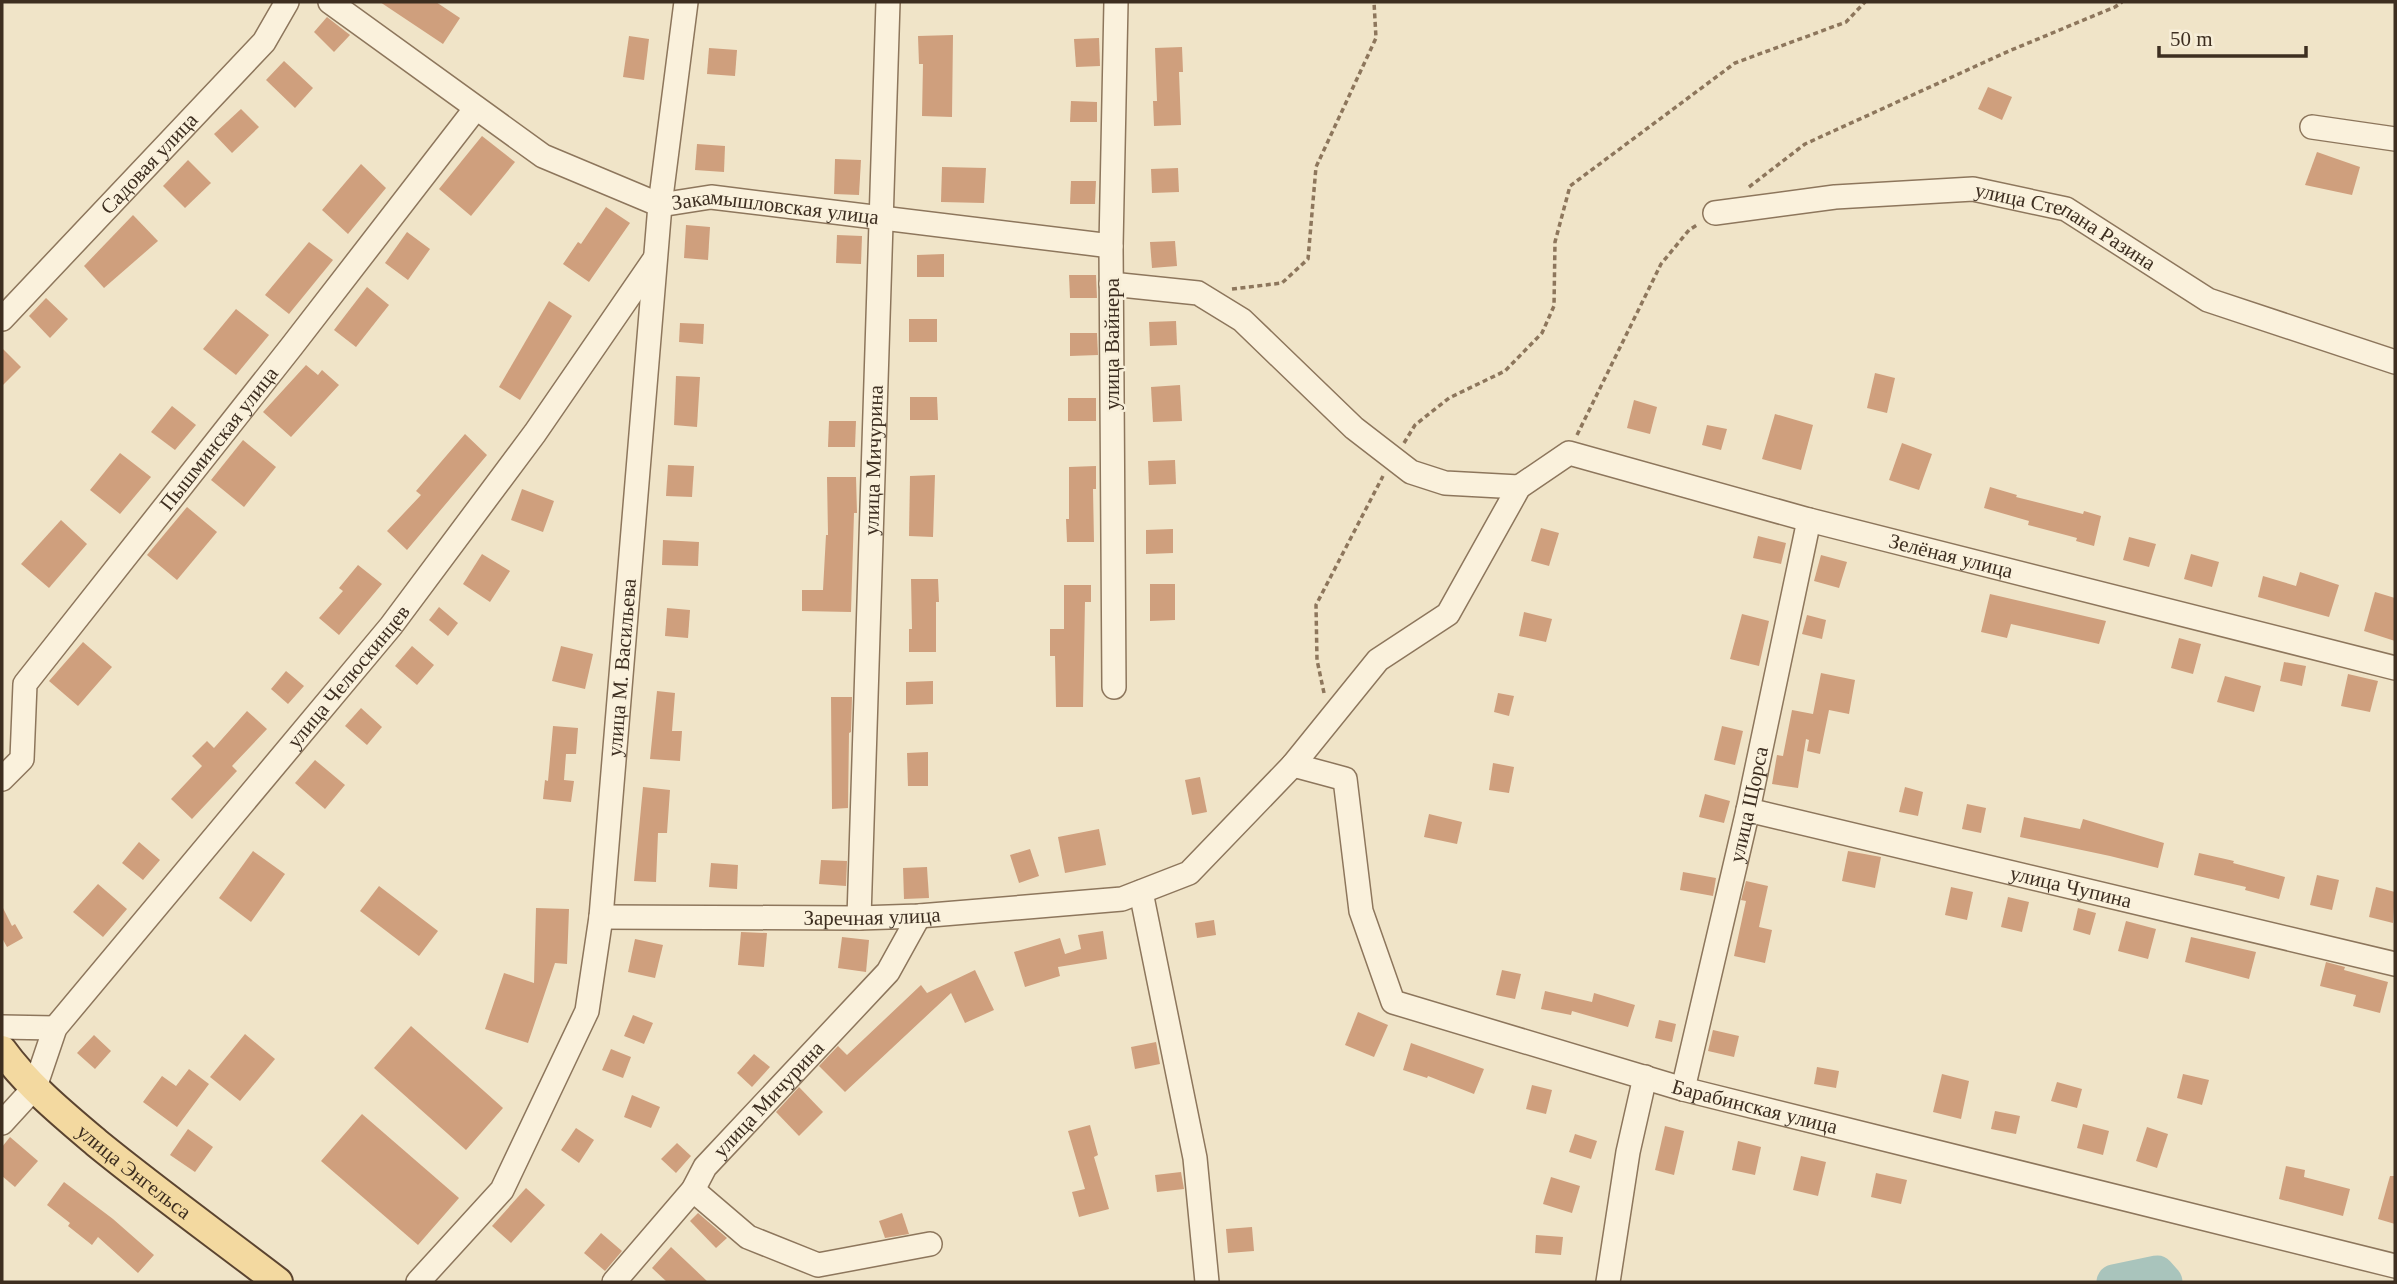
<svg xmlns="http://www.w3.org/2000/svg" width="2397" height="1284" font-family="'Times New Roman',serif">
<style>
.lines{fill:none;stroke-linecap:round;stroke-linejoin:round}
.river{stroke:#a9c4bc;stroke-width:35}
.building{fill:#cf9f7d}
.minor-casing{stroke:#8d765c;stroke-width:26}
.major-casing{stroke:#5b4430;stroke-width:32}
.path{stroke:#8d765c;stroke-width:3.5;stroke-dasharray:5 3.5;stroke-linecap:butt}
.minor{stroke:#faf1dc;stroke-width:23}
.major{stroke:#f3d9a0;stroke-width:28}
.labels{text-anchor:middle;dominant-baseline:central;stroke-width:5;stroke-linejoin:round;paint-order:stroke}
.street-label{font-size:21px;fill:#3d2e20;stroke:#f7eed8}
</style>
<rect width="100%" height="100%" fill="#f0e4c8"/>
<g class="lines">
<polyline class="river" points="2114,1282 2157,1273 2165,1282"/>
</g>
<g class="building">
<polygon points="380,2 436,2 460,18 443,44"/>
<polygon points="327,17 350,35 334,52 314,32"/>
<polygon points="953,35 952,117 922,116 923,64 919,64 918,36"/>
<polygon points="629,36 649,39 644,80 623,77"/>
<polygon points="1099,38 1100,66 1076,67 1074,39"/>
<polygon points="1182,47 1183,72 1179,72 1181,125 1154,126 1153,101 1157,101 1155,48"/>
<polygon points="709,48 737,50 735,76 707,74"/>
<polygon points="284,61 313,88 295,108 266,80"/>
<polygon points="1988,87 2012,97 2002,120 1978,109"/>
<polygon points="1071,101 1097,102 1097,122 1070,122"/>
<polygon points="241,109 259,127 232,153 214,134"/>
<polygon points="482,136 515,162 471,216 439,189"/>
<polygon points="697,144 725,146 724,172 695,170"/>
<polygon points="2317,152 2360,167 2352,195 2305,185"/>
<polygon points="835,159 861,160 859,195 834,194"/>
<polygon points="188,160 211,183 185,208 163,186"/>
<polygon points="361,164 386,188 348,234 322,210"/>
<polygon points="942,167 986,168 984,203 941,202"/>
<polygon points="1178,168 1179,192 1152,193 1151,169"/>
<polygon points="1071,181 1096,181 1095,204 1070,204"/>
<polygon points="606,207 630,223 589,282 563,264 578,242 581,244"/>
<polygon points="133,215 158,241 104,288 84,266"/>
<polygon points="686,225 710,227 708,260 684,258"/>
<polygon points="407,232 430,249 408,280 385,263"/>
<polygon points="837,235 862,236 861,264 836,263"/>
<polygon points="1175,241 1177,266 1152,268 1150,242"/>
<polygon points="309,242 333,260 289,314 265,295"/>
<polygon points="944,254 944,277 917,277 917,255"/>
<polygon points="1069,275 1096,275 1097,298 1070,298"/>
<polygon points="367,287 389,305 356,347 334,330"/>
<polygon points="46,298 68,319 50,338 29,316"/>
<polygon points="549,301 572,316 520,400 499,387"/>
<polygon points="236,309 269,335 236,375 203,349"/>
<rect x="909" y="319" width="28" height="23"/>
<polygon points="1176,321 1177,345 1150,346 1149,322"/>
<polygon points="680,323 704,324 703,344 679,342"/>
<polygon points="1070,333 1097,333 1098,355 1070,356"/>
<polygon points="2,348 21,367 2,386"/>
<polygon points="306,365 318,375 322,370 339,385 291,437 263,412"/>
<polygon points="1875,373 1895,378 1887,413 1867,408"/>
<polygon points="676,376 700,377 697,427 674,425"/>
<polygon points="1180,385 1182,421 1153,422 1151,387"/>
<polygon points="910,397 937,397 938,420 910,420"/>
<rect x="1068" y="398" width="28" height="23"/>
<polygon points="1634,400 1657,407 1650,434 1627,428"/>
<polygon points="172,406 196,425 175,450 151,432"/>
<polygon points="1775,414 1813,425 1801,470 1762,459"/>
<polygon points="829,421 856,421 855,447 828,447"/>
<polygon points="1707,425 1727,429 1721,450 1702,445"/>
<polygon points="465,434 487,455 407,550 387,531 421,495 416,491"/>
<polygon points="243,440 276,467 244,507 211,480"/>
<polygon points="1902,443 1932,454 1919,490 1889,480"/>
<polygon points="120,453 151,477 120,514 90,490"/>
<polygon points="1175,460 1176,484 1149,485 1148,461"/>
<polygon points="668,465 694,466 692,497 666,496"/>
<polygon points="1096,466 1096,489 1093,489 1094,542 1067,542 1066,519 1069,519 1069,467"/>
<polygon points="935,475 933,537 909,536 910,476"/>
<polygon points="827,477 856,477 857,513 854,513 851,612 802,611 802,590 823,590 826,535 828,535"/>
<polygon points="1990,487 2017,495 2016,497 2083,514 2084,511 2101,516 2094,546 2076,541 2077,538 2028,525 2029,521 1984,508"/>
<polygon points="522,489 554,501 543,532 511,520"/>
<polygon points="187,507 217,532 177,580 147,555"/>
<polygon points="61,520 87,544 49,588 21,564"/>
<polygon points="1541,528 1559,533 1549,566 1531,561"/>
<polygon points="1173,529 1173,553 1146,554 1146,530"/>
<polygon points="1758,536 1786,543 1781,564 1753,558"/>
<polygon points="2129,537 2156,544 2149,567 2123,560"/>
<polygon points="663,540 699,542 698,566 662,565"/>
<polygon points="482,554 510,571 490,602 463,584"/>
<polygon points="2191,554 2219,562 2212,587 2184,579"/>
<polygon points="1821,555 1847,562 1839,588 1814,581"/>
<polygon points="358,565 382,584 339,635 319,618 343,591 339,588"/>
<polygon points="2300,572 2339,585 2329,617 2258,597 2263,576 2296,586"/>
<polygon points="911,579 938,579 939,602 936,602 936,652 909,652 909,629 912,629"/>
<polygon points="1150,584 1175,584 1175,620 1150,621"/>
<polygon points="1064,585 1091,585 1091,602 1085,602 1083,707 1056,707 1055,656 1050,656 1050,629 1064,629"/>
<polygon points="2375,592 2395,598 2395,641 2364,631"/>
<polygon points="1990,594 2106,621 2099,644 2011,624 2007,638 1981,632"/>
<polygon points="439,607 458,623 448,636 429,620"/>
<polygon points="667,608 690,610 688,638 665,636"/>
<polygon points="1524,612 1552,619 1546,642 1519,636"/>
<polygon points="1742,614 1769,621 1759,666 1730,659"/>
<polygon points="1807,615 1826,620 1822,639 1802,634"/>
<polygon points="2179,638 2201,644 2193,674 2171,668"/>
<polygon points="83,642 112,667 78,706 49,681"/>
<polygon points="412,646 434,665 417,685 395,666"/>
<polygon points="561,646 593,654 585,689 552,681"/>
<polygon points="2284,662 2306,666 2302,686 2280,681"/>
<polygon points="286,671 304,686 288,704 271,689"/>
<polygon points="1821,673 1855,680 1849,714 1829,710 1820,754 1807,751 1809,740 1806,739 1798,788 1772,784 1777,755 1783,756 1792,710 1813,714"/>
<polygon points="2348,674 2378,681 2370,712 2341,706"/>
<polygon points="2225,676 2261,686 2254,712 2217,702"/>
<polygon points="933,681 933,704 906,705 906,682"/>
<polygon points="657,691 675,693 672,731 682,731 680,761 650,759"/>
<polygon points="1498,693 1514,696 1509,716 1494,712"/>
<polygon points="831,697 852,697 851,732 849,733 848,808 832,809"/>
<polygon points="361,708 382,727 367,745 345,726"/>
<polygon points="247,711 267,729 232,766 237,771 192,819 171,799 202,766 192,756 207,741 214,748"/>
<polygon points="553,726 578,728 576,754 566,754 564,780 574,781 571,802 543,799 545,780 548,781"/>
<polygon points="1722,726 1743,731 1735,765 1714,760"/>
<polygon points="928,752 928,786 908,786 907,753"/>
<polygon points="315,760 345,785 325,809 295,783"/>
<polygon points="1493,763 1514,767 1509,793 1489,790"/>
<polygon points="1200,777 1207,812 1192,815 1185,780"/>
<polygon points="643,787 670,790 667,833 658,833 656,882 634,881"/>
<polygon points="1905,787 1923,792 1918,816 1899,812"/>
<polygon points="1705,794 1730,801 1724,823 1699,817"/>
<polygon points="1967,804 1986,808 1981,833 1962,829"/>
<polygon points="1429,814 1462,822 1457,844 1424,837"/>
<polygon points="2024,817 2080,829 2083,819 2164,843 2158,868 2110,856 2020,837"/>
<polygon points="1099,829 1106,865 1065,873 1058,837"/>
<polygon points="139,842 160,860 143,880 122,863"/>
<polygon points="1030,849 1039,876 1019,883 1010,855"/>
<polygon points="253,851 285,874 251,922 219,898"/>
<polygon points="1848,851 1881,857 1875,888 1842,881"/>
<polygon points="2199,853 2234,861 2233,863 2285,877 2279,899 2245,890 2246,887 2194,875"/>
<polygon points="821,860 847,861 846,886 819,884"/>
<polygon points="711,863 738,865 737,889 709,887"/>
<polygon points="927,867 929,898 904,899 903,868"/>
<polygon points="1683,872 1716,878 1713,896 1680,890"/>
<polygon points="2317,875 2339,880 2332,910 2310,905"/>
<polygon points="1746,881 1768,886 1759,927 1772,930 1765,963 1734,956 1746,901 1741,900"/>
<polygon points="98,884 127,909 103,937 73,912"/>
<polygon points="379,886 438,931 419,956 360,911"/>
<polygon points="1951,887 1973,892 1967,920 1945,915"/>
<polygon points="2376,887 2395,892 2393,923 2369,917"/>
<polygon points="2008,897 2029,902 2022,932 2001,927"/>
<polygon points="2,906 12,926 15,924 23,938 7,947 2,938"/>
<polygon points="536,908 569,909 567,964 555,963 528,1043 485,1029 504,973 534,983"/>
<polygon points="2078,908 2096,913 2090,935 2073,930"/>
<polygon points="1214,920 1216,935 1197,938 1195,923"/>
<polygon points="2126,921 2156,929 2148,959 2118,951"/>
<polygon points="1103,931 1107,959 1058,967 1060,976 1025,987 1014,952 1060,938 1065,954 1081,949 1078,935"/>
<polygon points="741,932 767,933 764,967 738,965"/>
<polygon points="842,937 869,940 866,972 838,968"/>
<polygon points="2191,937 2256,952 2249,979 2185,962"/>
<polygon points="635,939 663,945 655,978 628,972"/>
<polygon points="2326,962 2345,967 2344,970 2388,982 2380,1013 2353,1006 2356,995 2320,986"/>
<polygon points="975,970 994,1010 965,1023 951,993 845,1092 819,1066 838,1046 847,1055 921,985 927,993"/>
<polygon points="1502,970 1521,974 1515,999 1496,995"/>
<polygon points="1545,991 1592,1002 1594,993 1635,1005 1628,1027 1572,1011 1571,1015 1541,1009"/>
<polygon points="1358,1012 1388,1025 1374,1057 1345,1045"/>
<polygon points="633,1015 653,1023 644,1044 624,1036"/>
<polygon points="1659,1020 1676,1024 1672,1042 1655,1038"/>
<polygon points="411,1026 503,1108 466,1150 374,1068"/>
<polygon points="1713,1030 1739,1036 1734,1057 1708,1051"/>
<polygon points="245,1034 275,1059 240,1101 210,1077"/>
<polygon points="94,1035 111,1051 95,1069 77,1053"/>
<polygon points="1156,1042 1160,1064 1135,1069 1131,1047"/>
<polygon points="1411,1043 1484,1069 1474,1094 1428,1076 1427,1078 1403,1070"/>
<polygon points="611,1049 631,1057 623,1078 602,1070"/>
<polygon points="754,1054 770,1067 752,1087 737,1073"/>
<polygon points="1817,1067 1839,1071 1836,1088 1814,1084"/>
<polygon points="189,1069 209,1084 177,1127 143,1102 162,1076 176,1086"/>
<polygon points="1942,1074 1969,1081 1961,1119 1933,1112"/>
<polygon points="2183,1074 2209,1080 2202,1105 2177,1098"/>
<polygon points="2057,1082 2082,1089 2077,1108 2051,1101"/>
<polygon points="1532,1085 1552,1090 1546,1114 1526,1109"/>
<polygon points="799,1087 823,1112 799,1136 776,1112"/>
<polygon points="632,1095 660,1107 651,1128 624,1117"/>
<polygon points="1995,1111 2020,1116 2016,1134 1991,1129"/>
<polygon points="362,1114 459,1198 418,1245 321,1161"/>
<polygon points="2083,1124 2109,1131 2103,1155 2077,1148"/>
<polygon points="1090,1125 1098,1155 1094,1157 1109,1209 1079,1217 1072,1192 1085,1189 1068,1131"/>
<polygon points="1665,1126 1684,1131 1674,1175 1655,1170"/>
<polygon points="2147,1127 2168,1134 2157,1168 2136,1161"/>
<polygon points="576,1128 594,1140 579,1163 561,1150"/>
<polygon points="188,1129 213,1147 195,1172 170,1155"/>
<polygon points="1575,1134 1597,1141 1591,1159 1569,1152"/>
<polygon points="10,1137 38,1161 15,1187 2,1176 2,1147"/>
<polygon points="1738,1141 1761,1147 1755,1175 1732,1170"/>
<polygon points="677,1143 691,1156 676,1173 661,1159"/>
<polygon points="1801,1156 1826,1162 1818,1196 1793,1190"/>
<polygon points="2286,1166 2305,1170 2304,1177 2350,1189 2343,1216 2279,1199"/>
<polygon points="1181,1172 1184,1189 1157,1192 1155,1175"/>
<polygon points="1876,1173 1907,1180 1901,1204 1871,1197"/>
<polygon points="2390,1176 2395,1176 2395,1224 2378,1219"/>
<polygon points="1551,1177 1580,1186 1572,1213 1543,1204"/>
<polygon points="64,1182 113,1219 154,1255 138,1273 98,1237 92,1245 68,1226 70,1223 47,1205"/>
<polygon points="526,1188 545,1205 511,1243 492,1226"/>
<polygon points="698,1213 727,1238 716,1248 690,1221"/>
<polygon points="902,1213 909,1234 885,1238 879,1221"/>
<polygon points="1252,1227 1254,1251 1228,1253 1226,1229"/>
<polygon points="601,1233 622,1251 605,1271 584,1253"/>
<polygon points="1536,1235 1563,1237 1561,1255 1535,1253"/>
<polygon points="671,1247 688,1263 708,1282 667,1282 652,1268"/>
</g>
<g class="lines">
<g class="minor-casing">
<g id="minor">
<path id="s1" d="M330 2 543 156 660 205 711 197 1111 246"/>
<polyline points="2312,127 2395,139"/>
<path id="s2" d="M1715 213 1835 197 1973 189 2066 209 2208 300 2395 362"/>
<polyline points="1111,284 1198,293 1242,320 1354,428 1411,472 1445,483 1519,487"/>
<path id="s3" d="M2 319 264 42 287 2"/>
<polyline points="1114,687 1111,246 1116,2"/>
<path id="s4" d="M1293 765 1345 779 1361 911 1393 1002 1683 1089 2395 1266"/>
<path id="s5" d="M2 779 22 759 25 684 292 346 476 108"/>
<path id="s6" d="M1748 810 2395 964"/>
<polyline points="1141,892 1195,1158 1207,1282"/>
<path id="s7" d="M601 917 859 918 919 916 1122 899 1189 873 1293 765 1378 660 1448 614 1519 487 1569 453 1809 520 2395 668"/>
<path id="s8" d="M859 918 888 2"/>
<polyline points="2,1027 55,1028"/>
<path id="s9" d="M1683 1089 1748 810 1809 520"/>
<path id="s10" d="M2 1123 35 1087 55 1028 391 626 535 433 654 260"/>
<polyline points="693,1190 748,1237 818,1265 930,1244"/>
<path id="s11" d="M418 1282 502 1190 587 1011 601 917 660 205 686 2"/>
<path id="s12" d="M614 1282 693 1190 705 1167 888 972 919 916"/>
<polyline points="1608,1282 1628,1152 1645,1077"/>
</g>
</g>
<g class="major-casing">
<g id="major">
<path id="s13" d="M2 1050C28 1086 65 1116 98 1144 157 1192 218 1236 278 1282"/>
</g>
</g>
<g class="path">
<polyline points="1749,187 1805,144 2009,51 2115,7 2122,2"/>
<polyline points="1232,289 1282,283 1308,259 1316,167 1376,38 1374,2"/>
<polyline points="1577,435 1661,264 1689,230 1697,225"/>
<polyline points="1404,443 1415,425 1449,398 1505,371 1542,333 1554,306 1555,242 1570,186 1735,63 1846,22 1865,2"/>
<polyline points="1324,693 1317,660 1316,605 1383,476"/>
</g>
<use href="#minor" class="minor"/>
<use href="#major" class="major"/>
</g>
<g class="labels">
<g class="street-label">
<text stroke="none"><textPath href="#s3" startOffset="214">Садовая улица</textPath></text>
<text stroke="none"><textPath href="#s1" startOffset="506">Закамышловская улица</textPath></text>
<text stroke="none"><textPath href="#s2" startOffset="360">улица Степана Разина</textPath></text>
<text transform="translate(1112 344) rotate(-90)">улица Вайнера</text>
<text stroke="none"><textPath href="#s5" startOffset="416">Пышминская улица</textPath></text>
<text stroke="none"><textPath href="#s8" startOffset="458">улица Мичурина</textPath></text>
<text stroke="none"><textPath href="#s7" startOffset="1564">Зелёная улица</textPath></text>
<text stroke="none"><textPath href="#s11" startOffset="668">улица М. Васильева</textPath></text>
<text stroke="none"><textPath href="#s10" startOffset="569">улица Челюскинцев</textPath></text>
<text stroke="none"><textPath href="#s9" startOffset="292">улица Щорса</textPath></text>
<text stroke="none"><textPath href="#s6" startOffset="332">улица Чупина</textPath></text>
<text stroke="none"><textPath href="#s7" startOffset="271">Заречная улица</textPath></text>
<text stroke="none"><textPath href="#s12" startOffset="240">улица Мичурина</textPath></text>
<text stroke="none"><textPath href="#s4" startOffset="660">Барабинская улица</textPath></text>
<text stroke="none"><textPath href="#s13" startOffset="180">улица Энгельса</textPath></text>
</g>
</g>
<rect width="2397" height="1284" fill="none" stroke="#3d2e20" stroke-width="7"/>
<path d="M2159 46v10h147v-10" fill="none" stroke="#3d2e20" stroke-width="3.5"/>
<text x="2170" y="46" font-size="21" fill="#3d2e20" stroke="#f7eed8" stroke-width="5" paint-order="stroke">50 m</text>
</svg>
